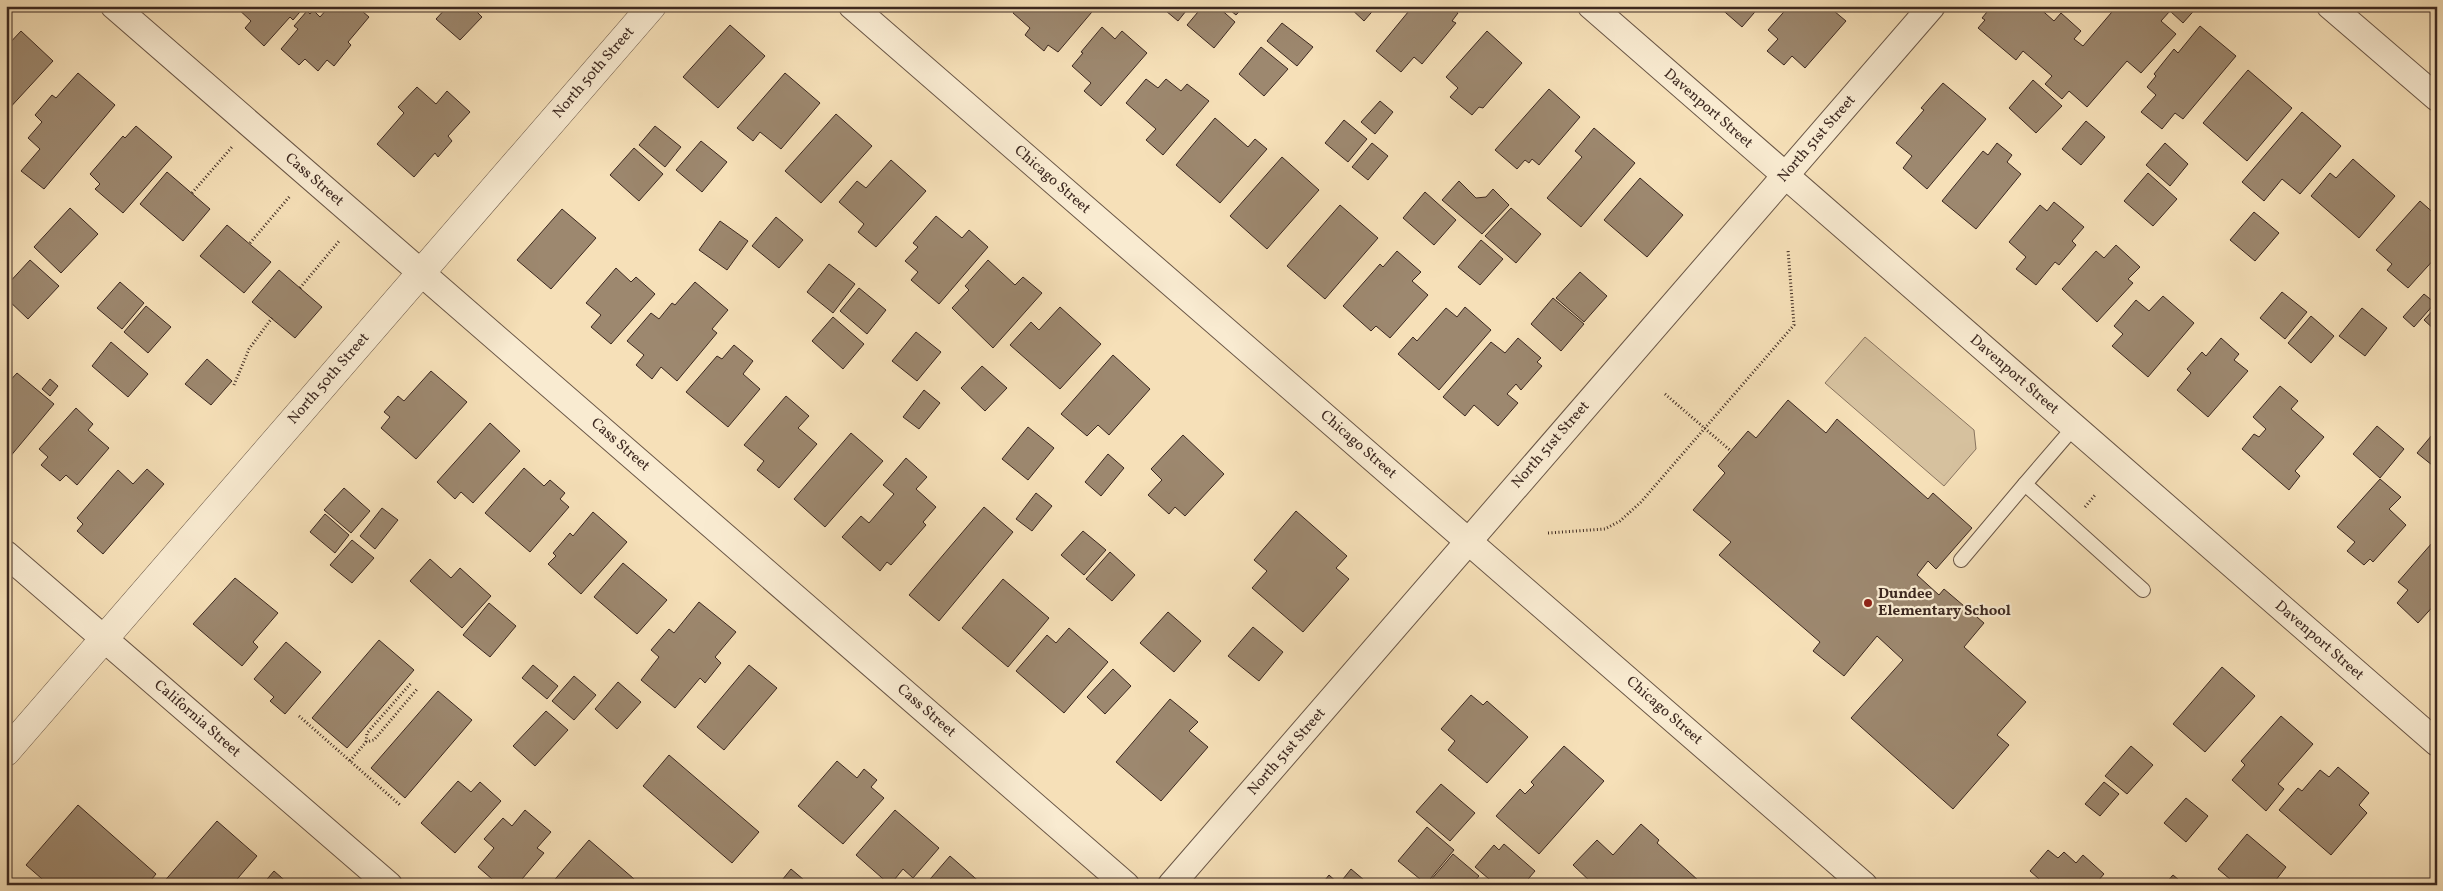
<svg xmlns="http://www.w3.org/2000/svg" width="2443" height="891" font-family="Vollkorn,serif">
<style>
.green{fill:#d6c19e;stroke:#89745f}
.building{fill:#9d886f;stroke:#3c2820}
.lines{fill:none;stroke-linecap:round;stroke-linejoin:round}
.service-casing{stroke:#6a5646;stroke-width:16}
.minor-casing{stroke:#6a5646;stroke-width:28}
.tertiary-casing{stroke:#6a5646;stroke-width:29}
.path{stroke:#3c2820;stroke-width:3;stroke-dasharray:1 2.5;stroke-linecap:butt}
.service{stroke:#f9ebd1;stroke-width:14}
.minor{stroke:#f9ebd1;stroke-width:26}
.tertiary{stroke:#f9ebd1;stroke-width:28}
.poi-dot{fill:#8f2418;stroke:#f9ebd1;stroke-width:2}
.labels{text-anchor:middle;dominant-baseline:central;stroke-width:4.5;stroke-linejoin:round;paint-order:stroke}
.street-label{font-size:15px;fill:#3c2820;stroke:#f9ebd1}
.poi-label{font-size:15px;font-weight:bold;fill:#3c2820;stroke:#f9ebd1;text-anchor:start}
</style>
<rect width="100%" height="100%" fill="#f6e0b8"/>
<filter id="stains"><feTurbulence type="fractalNoise" baseFrequency=".004" numOctaves="4"/><feColorMatrix values="0 0 0 0 .2 0 0 0 0 .09 0 0 0 0 .02 0 0 0 .5 -.17"/></filter>
<radialGradient id="worn" r=".72"><stop offset=".6" stop-color="#630" stop-opacity="0"/><stop offset="1" stop-color="#630" stop-opacity=".3"/></radialGradient>
<polygon class="green" points="1865,337 1974,430 1976,449 1944,486 1825,383"/>
<g class="building">
<polygon points="235,6 305,6 293,20 290,17 264,46 245,28 251,21"/>
<polygon points="332,6 356,6 369,17 348,42 351,45 334,66 327,60 318,71 305,59 299,65 281,49 298,29 294,26 307,11 310,14 313,10 320,17 327,9 329,11"/>
<polygon points="448,6 471,6 482,17 460,40 436,19"/>
<polygon points="1018,6 1097,6 1058,52 1048,45 1044,51 1025,35 1030,28 1013,13"/>
<polygon points="1160,6 1190,6 1178,21"/>
<polygon points="1203,6 1217,6 1235,22 1214,48 1187,25"/>
<polygon points="1225,6 1244,6 1236,15"/>
<polygon points="1348,6 1377,6 1364,21"/>
<polygon points="1413,6 1449,6 1458,13 1452,21 1456,23 1422,64 1414,57 1401,72 1376,51"/>
<polygon points="1718,6 1760,6 1742,27"/>
<polygon points="1789,6 1828,6 1846,21 1805,68 1792,56 1784,65 1767,51 1778,39 1768,30"/>
<polygon points="1992,6 2037,6 2054,21 2061,13 2081,31 2074,39 2083,46 2117,6 2198,6 2183,23 2170,11 2161,21 2176,34 2141,73 2127,61 2087,107 2069,91 2062,99 2045,84 2052,76 2023,51 2016,60 1978,28 1985,20 1982,18"/>
<polygon points="1282,23 1313,47 1297,66 1267,41"/>
<polygon points="730,25 765,56 718,108 683,77"/>
<polygon points="2200,26 2236,56 2183,119 2175,113 2162,129 2141,112 2156,95 2147,87 2156,76 2154,74 2174,49 2178,53"/>
<polygon points="1102,27 1115,39 1122,31 1147,53 1101,106 1084,91 1091,83 1072,66 1083,53 1081,52"/>
<polygon points="21,31 53,61 6,112 6,47"/>
<polygon points="1487,31 1522,63 1483,108 1479,107 1472,115 1450,97 1458,88 1446,77"/>
<polygon points="1261,47 1288,69 1264,96 1239,74"/>
<polygon points="2248,70 2292,108 2247,161 2203,123"/>
<polygon points="78,73 115,105 44,189 21,171 40,149 28,138 42,122 35,115 52,95 56,98"/>
<polygon points="785,73 820,103 781,149 760,132 753,141 737,128"/>
<polygon points="1146,79 1158,88 1166,79 1181,91 1187,84 1209,101 1163,155 1146,140 1156,129 1126,103"/>
<polygon points="2033,80 2062,106 2036,133 2009,108"/>
<polygon points="1943,83 1986,119 1927,189 1903,168 1912,156 1896,143 1924,110 1921,108"/>
<polygon points="417,87 436,104 447,91 470,112 448,136 452,141 438,157 435,153 414,177 377,144 404,113 398,107"/>
<polygon points="1549,89 1580,117 1539,165 1532,159 1529,163 1525,160 1517,169 1495,150"/>
<polygon points="1380,101 1393,112 1375,134 1361,122"/>
<polygon points="2302,112 2341,146 2300,194 2282,179 2264,201 2242,182"/>
<polygon points="836,114 872,146 821,203 785,171"/>
<polygon points="1215,118 1248,147 1255,139 1267,149 1220,203 1176,165"/>
<polygon points="1344,120 1367,139 1348,162 1325,143"/>
<polygon points="2086,121 2105,137 2081,165 2062,149"/>
<polygon points="136,126 172,157 123,213 95,189 100,184 90,174 123,136 125,138"/>
<polygon points="655,126 681,147 665,167 639,145"/>
<polygon points="1594,128 1635,163 1581,227 1547,198 1582,157 1575,151"/>
<polygon points="701,141 727,162 702,192 676,170"/>
<polygon points="1372,143 1388,156 1368,180 1352,167"/>
<polygon points="1997,143 2012,155 2007,162 2021,174 1976,229 1942,201 1983,151 1988,155"/>
<polygon points="2165,143 2188,164 2170,186 2146,165"/>
<polygon points="634,148 663,174 639,201 610,175"/>
<polygon points="1282,157 1319,190 1267,249 1230,216"/>
<polygon points="2353,159 2395,196 2359,238 2311,196 2330,173 2336,178"/>
<polygon points="891,160 926,191 876,247 858,232 864,224 839,202 857,181 866,188"/>
<polygon points="167,172 210,209 183,241 140,204"/>
<polygon points="2148,173 2177,199 2153,226 2124,201"/>
<polygon points="1640,178 1683,215 1647,257 1604,220"/>
<polygon points="1459,181 1476,198 1486,197 1493,189 1509,205 1482,234 1442,200"/>
<polygon points="1425,192 1456,220 1434,245 1403,218"/>
<polygon points="2420,201 2437,216 2437,256 2408,288 2387,270 2392,264 2376,250"/>
<polygon points="2054,202 2084,227 2072,241 2076,245 2059,265 2055,262 2036,285 2016,269 2026,257 2009,242 2040,205 2047,211"/>
<polygon points="1340,205 1378,238 1325,299 1287,266"/>
<polygon points="70,208 98,234 61,273 34,247"/>
<polygon points="1511,208 1541,234 1516,263 1485,236"/>
<polygon points="562,209 596,238 551,289 517,260"/>
<polygon points="2254,212 2279,233 2255,261 2230,240"/>
<polygon points="936,216 962,238 969,230 988,247 939,304 911,280 918,272 905,261 918,247 913,243"/>
<polygon points="776,217 803,240 779,268 752,246"/>
<polygon points="720,221 748,241 727,270 699,250"/>
<polygon points="227,225 271,262 244,293 200,256"/>
<polygon points="1481,240 1503,259 1480,285 1458,267"/>
<polygon points="2116,245 2140,267 2128,279 2133,283 2097,322 2062,289 2096,251 2104,258"/>
<polygon points="1397,251 1421,272 1412,281 1428,295 1390,338 1376,326 1371,331 1343,306 1380,264 1383,267"/>
<polygon points="30,260 59,286 28,319 6,298 6,286"/>
<polygon points="988,260 1015,285 1023,277 1042,293 993,348 952,308 969,290 965,286"/>
<polygon points="829,264 855,284 833,313 807,292"/>
<polygon points="616,268 631,282 636,277 655,294 611,344 591,327 601,315 586,303"/>
<polygon points="279,270 322,307 295,338 252,302"/>
<polygon points="1580,272 1607,296 1584,322 1556,298"/>
<polygon points="120,282 144,303 122,329 97,308"/>
<polygon points="695,282 728,310 712,329 717,333 677,381 661,367 652,379 636,365 644,355 627,341 651,313 659,319 672,303 675,305"/>
<polygon points="859,288 886,310 867,334 840,311"/>
<polygon points="2282,292 2307,312 2285,339 2260,318"/>
<polygon points="2424,294 2435,303 2414,327 2403,317"/>
<polygon points="2163,296 2194,323 2148,377 2112,346 2123,334 2114,326 2136,300 2149,311"/>
<polygon points="1553,298 1584,324 1561,351 1531,324"/>
<polygon points="146,306 171,327 148,353 124,332"/>
<polygon points="2437,306 2437,332 2424,320"/>
<polygon points="1060,307 1101,344 1060,389 1010,345 1031,322 1039,330"/>
<polygon points="1465,307 1491,330 1439,390 1398,354 1413,337 1417,341 1446,308 1457,317"/>
<polygon points="2362,308 2387,328 2365,356 2339,336"/>
<polygon points="2311,316 2334,336 2311,363 2288,343"/>
<polygon points="833,317 864,344 843,369 812,341"/>
<polygon points="916,332 941,352 917,381 892,361"/>
<polygon points="1518,338 1541,358 1537,362 1542,366 1521,390 1516,384 1507,394 1518,403 1498,426 1474,405 1465,416 1443,397 1491,342 1505,353"/>
<polygon points="2221,338 2239,354 2234,360 2248,371 2208,417 2177,390 2191,373 2187,369 2202,352 2206,356"/>
<polygon points="111,342 148,374 128,397 92,366"/>
<polygon points="734,345 753,361 743,374 760,389 728,427 686,392 717,356 722,359"/>
<polygon points="1113,355 1150,389 1109,435 1098,425 1087,436 1061,414"/>
<polygon points="207,359 232,381 211,405 185,384"/>
<polygon points="982,366 1007,388 985,411 961,388"/>
<polygon points="431,371 467,402 416,459 381,428 390,417 384,412 398,396 404,401"/>
<polygon points="17,373 54,404 9,458 6,456 6,385"/>
<polygon points="50,379 58,386 50,396 42,389"/>
<polygon points="2280,386 2298,401 2291,409 2324,437 2295,471 2300,476 2289,490 2242,449 2254,434 2259,437 2266,429 2253,417"/>
<polygon points="924,390 940,403 919,429 903,417"/>
<polygon points="786,396 809,416 798,428 817,444 779,488 757,470 764,461 744,445"/>
<polygon points="1788,400 1826,433 1837,419 1928,499 1933,493 1972,528 1936,569 1928,561 1917,575 1939,595 1944,589 1984,623 1964,647 2026,702 1997,735 2009,745 1953,809 1851,718 1903,660 1877,636 1844,676 1813,651 1820,642 1719,555 1731,542 1693,510 1725,473 1718,466 1748,431 1756,438"/>
<polygon points="76,408 93,424 88,430 109,448 77,485 66,475 60,481 41,465 48,457 39,449"/>
<polygon points="490,423 520,451 473,503 461,492 455,499 437,482"/>
<polygon points="2377,426 2404,449 2380,478 2353,454"/>
<polygon points="1028,427 1054,448 1028,480 1002,459"/>
<polygon points="2437,429 2437,469 2417,453"/>
<polygon points="851,433 883,461 825,527 794,499"/>
<polygon points="1183,435 1224,474 1185,516 1175,507 1169,514 1148,495 1162,480 1151,469"/>
<polygon points="1108,454 1124,468 1101,496 1085,482"/>
<polygon points="906,458 927,477 916,489 936,507 923,522 926,525 891,565 887,562 880,571 842,537 861,516 869,523 894,494 883,485"/>
<polygon points="524,468 544,486 550,480 565,493 560,499 569,507 530,552 485,513"/>
<polygon points="147,469 164,484 103,554 77,531 83,524 77,518 118,470 133,484"/>
<polygon points="2380,479 2401,497 2389,509 2406,525 2373,562 2370,559 2364,565 2347,551 2355,542 2337,527"/>
<polygon points="344,488 370,511 351,533 324,510"/>
<polygon points="1036,493 1052,506 1032,531 1016,519"/>
<polygon points="984,507 1013,532 939,621 909,595"/>
<polygon points="382,508 398,520 375,549 360,536"/>
<polygon points="1296,511 1347,556 1336,568 1349,579 1303,632 1252,588 1267,571 1254,560"/>
<polygon points="593,512 627,542 581,594 548,564 556,556 553,553 570,533 573,536"/>
<polygon points="325,514 349,535 335,553 310,532"/>
<polygon points="1083,531 1106,550 1084,575 1061,555"/>
<polygon points="352,540 374,558 352,583 330,565"/>
<polygon points="2432,543 2435,545 2437,543 2437,602 2418,623 2397,603 2408,590 2398,582"/>
<polygon points="1110,552 1135,575 1112,601 1086,579"/>
<polygon points="430,559 451,578 460,568 491,596 462,628 410,581"/>
<polygon points="623,563 667,600 637,634 594,597"/>
<polygon points="235,578 278,613 253,642 258,647 242,666 193,624"/>
<polygon points="1003,579 1049,618 1008,667 962,628"/>
<polygon points="699,602 736,632 715,657 721,663 705,683 700,678 675,708 641,680 659,657 651,650 669,629 674,633"/>
<polygon points="489,603 516,626 490,657 463,635"/>
<polygon points="1168,612 1201,641 1174,672 1140,643"/>
<polygon points="1253,627 1283,652 1259,681 1228,656"/>
<polygon points="1069,628 1108,662 1064,713 1016,671 1047,635 1056,643"/>
<polygon points="379,640 414,670 347,748 312,718"/>
<polygon points="286,642 321,672 285,714 270,701 274,697 254,679"/>
<polygon points="533,665 558,686 547,699 522,678"/>
<polygon points="749,665 777,688 724,750 697,727"/>
<polygon points="2222,667 2255,696 2205,752 2173,724"/>
<polygon points="1113,669 1131,686 1105,714 1087,697"/>
<polygon points="574,676 596,695 574,720 552,701"/>
<polygon points="618,682 641,702 617,729 595,709"/>
<polygon points="438,691 472,720 405,798 371,768"/>
<polygon points="1471,695 1483,705 1487,701 1528,737 1487,783 1448,750 1455,741 1441,729"/>
<polygon points="1170,699 1198,722 1189,731 1208,747 1161,801 1116,762"/>
<polygon points="546,711 568,730 535,766 513,746"/>
<polygon points="2281,716 2313,744 2278,784 2284,789 2266,811 2232,780 2245,765 2241,761"/>
<polygon points="1564,746 1604,781 1539,854 1496,816 1520,789 1525,794 1534,785 1531,782"/>
<polygon points="2131,746 2153,765 2127,794 2105,776"/>
<polygon points="669,755 759,832 732,863 643,786"/>
<polygon points="837,761 857,778 864,769 877,780 871,787 884,798 843,844 798,806"/>
<polygon points="2338,767 2369,793 2359,805 2367,813 2331,855 2279,810 2298,788 2302,791 2320,770 2329,777"/>
<polygon points="458,781 471,792 480,782 501,801 455,853 421,823"/>
<polygon points="2104,782 2119,794 2100,816 2085,804"/>
<polygon points="1441,784 1475,813 1450,841 1416,812"/>
<polygon points="2186,798 2208,816 2186,842 2164,823"/>
<polygon points="78,805 156,874 147,885 49,885 26,865"/>
<polygon points="525,810 551,832 537,848 544,853 517,885 499,885 478,867 494,848 484,839 503,818 512,826"/>
<polygon points="895,810 939,848 913,878 903,869 890,885 856,855"/>
<polygon points="217,821 257,856 232,885 161,885"/>
<polygon points="1641,824 1659,840 1657,843 1699,881 1696,885 1594,885 1573,865 1597,840 1613,855"/>
<polygon points="1427,827 1454,850 1426,884 1398,861"/>
<polygon points="2247,834 2286,867 2272,885 2237,885 2218,869"/>
<polygon points="589,840 641,885 550,885"/>
<polygon points="1504,844 1535,871 1523,885 1496,885 1475,867 1494,845 1499,850"/>
<polygon points="2048,850 2058,858 2064,852 2076,863 2083,855 2104,874 2097,882 2100,885 2035,885 2039,879 2030,871"/>
<polygon points="1453,854 1479,876 1471,885 1434,885 1430,881"/>
<polygon points="950,856 983,885 925,885"/>
<polygon points="791,869 810,885 778,885"/>
<polygon points="1351,869 1370,885 1321,885 1329,875 1339,884"/>
<polygon points="274,871 290,885 262,885"/>
<polygon points="2173,875 2185,885 2164,885"/>
<polygon points="6,877 16,885 6,885"/>
</g>
<g class="lines">
<g class="service-casing">
<g id="service">
<polyline points="2074,427 2025,484 2143,590"/>
<polyline points="1961,560 2025,484"/>
</g>
</g>
<g class="minor-casing">
<g id="minor">
<polyline points="114,6 1126,885"/>
<polyline points="852,6 1864,885"/>
<polyline points="1591,6 2437,743"/>
<polyline points="2330,6 2437,98"/>
<polyline points="6,554 389,885"/>
<polyline points="1171,885 1932,6"/>
</g>
</g>
<g class="tertiary-casing">
<polyline id="tertiary" points="6,752 652,6"/>
</g>
<g class="path">
<polyline points="192,193 232,147"/>
<polyline points="250,243 290,196"/>
<polyline points="300,288 340,240"/>
<polyline points="234,385 249,349 272,318"/>
<polyline points="1665,394 1731,451"/>
<polyline points="2085,507 2095,495"/>
<polyline points="1548,533 1605,529 1620,521 1641,502 1794,325 1788,250"/>
<polyline points="299,716 400,805"/>
<polyline points="366,742 367,733 412,682"/>
<polyline points="350,761 366,742 374,740 418,688"/>
</g>
<use href="#service" class="service"/>
<use href="#minor" class="minor"/>
<use href="#tertiary" class="tertiary"/>
</g>
<circle class="poi-dot" cx="1868" cy="603" r="5"/>
<g class="labels">
<g class="street-label">
<text transform="translate(594 73) rotate(-49)">North 50th Street</text>
<text transform="translate(1708 109) rotate(41)">Davenport Street</text>
<text transform="translate(1817 139) rotate(-49)">North 51st Street</text>
<text transform="translate(314 180) rotate(41)">Cass Street</text>
<text transform="translate(1052 180) rotate(41)">Chicago Street</text>
<text transform="translate(2014 375) rotate(41)">Davenport Street</text>
<text transform="translate(329 379) rotate(-49)">North 50th Street</text>
<text transform="translate(620 445) rotate(41)">Cass Street</text>
<text transform="translate(1358 445) rotate(41)">Chicago Street</text>
<text transform="translate(1551 445) rotate(-49)">North 51st Street</text>
<text transform="translate(2319 641) rotate(41)">Davenport Street</text>
<text transform="translate(926 711) rotate(41)">Cass Street</text>
<text transform="translate(1664 711) rotate(41)">Chicago Street</text>
<text transform="translate(197 719) rotate(41)">California Street</text>
<text transform="translate(1287 752) rotate(-49)">North 51st Street</text>
</g>
<g class="poi-label">
<text x="1878" y="594">Dundee<tspan x="1878" dy="17">Elementary School</tspan></text>
</g>
</g>
<rect width="2443" height="891" fill="none" stroke="#f6e0b8" stroke-width="25"/>
<rect x="8" y="8" width="2428" height="876" fill="none" stroke="#3c2820" stroke-width="2.5"/>
<rect x="12" y="12" width="2418" height="866" fill="none" stroke="#3c2820"/>
<rect width="100%" height="100%" filter="url(#stains)"/>
<rect width="100%" height="100%" fill="url(#worn)"/>
</svg>
